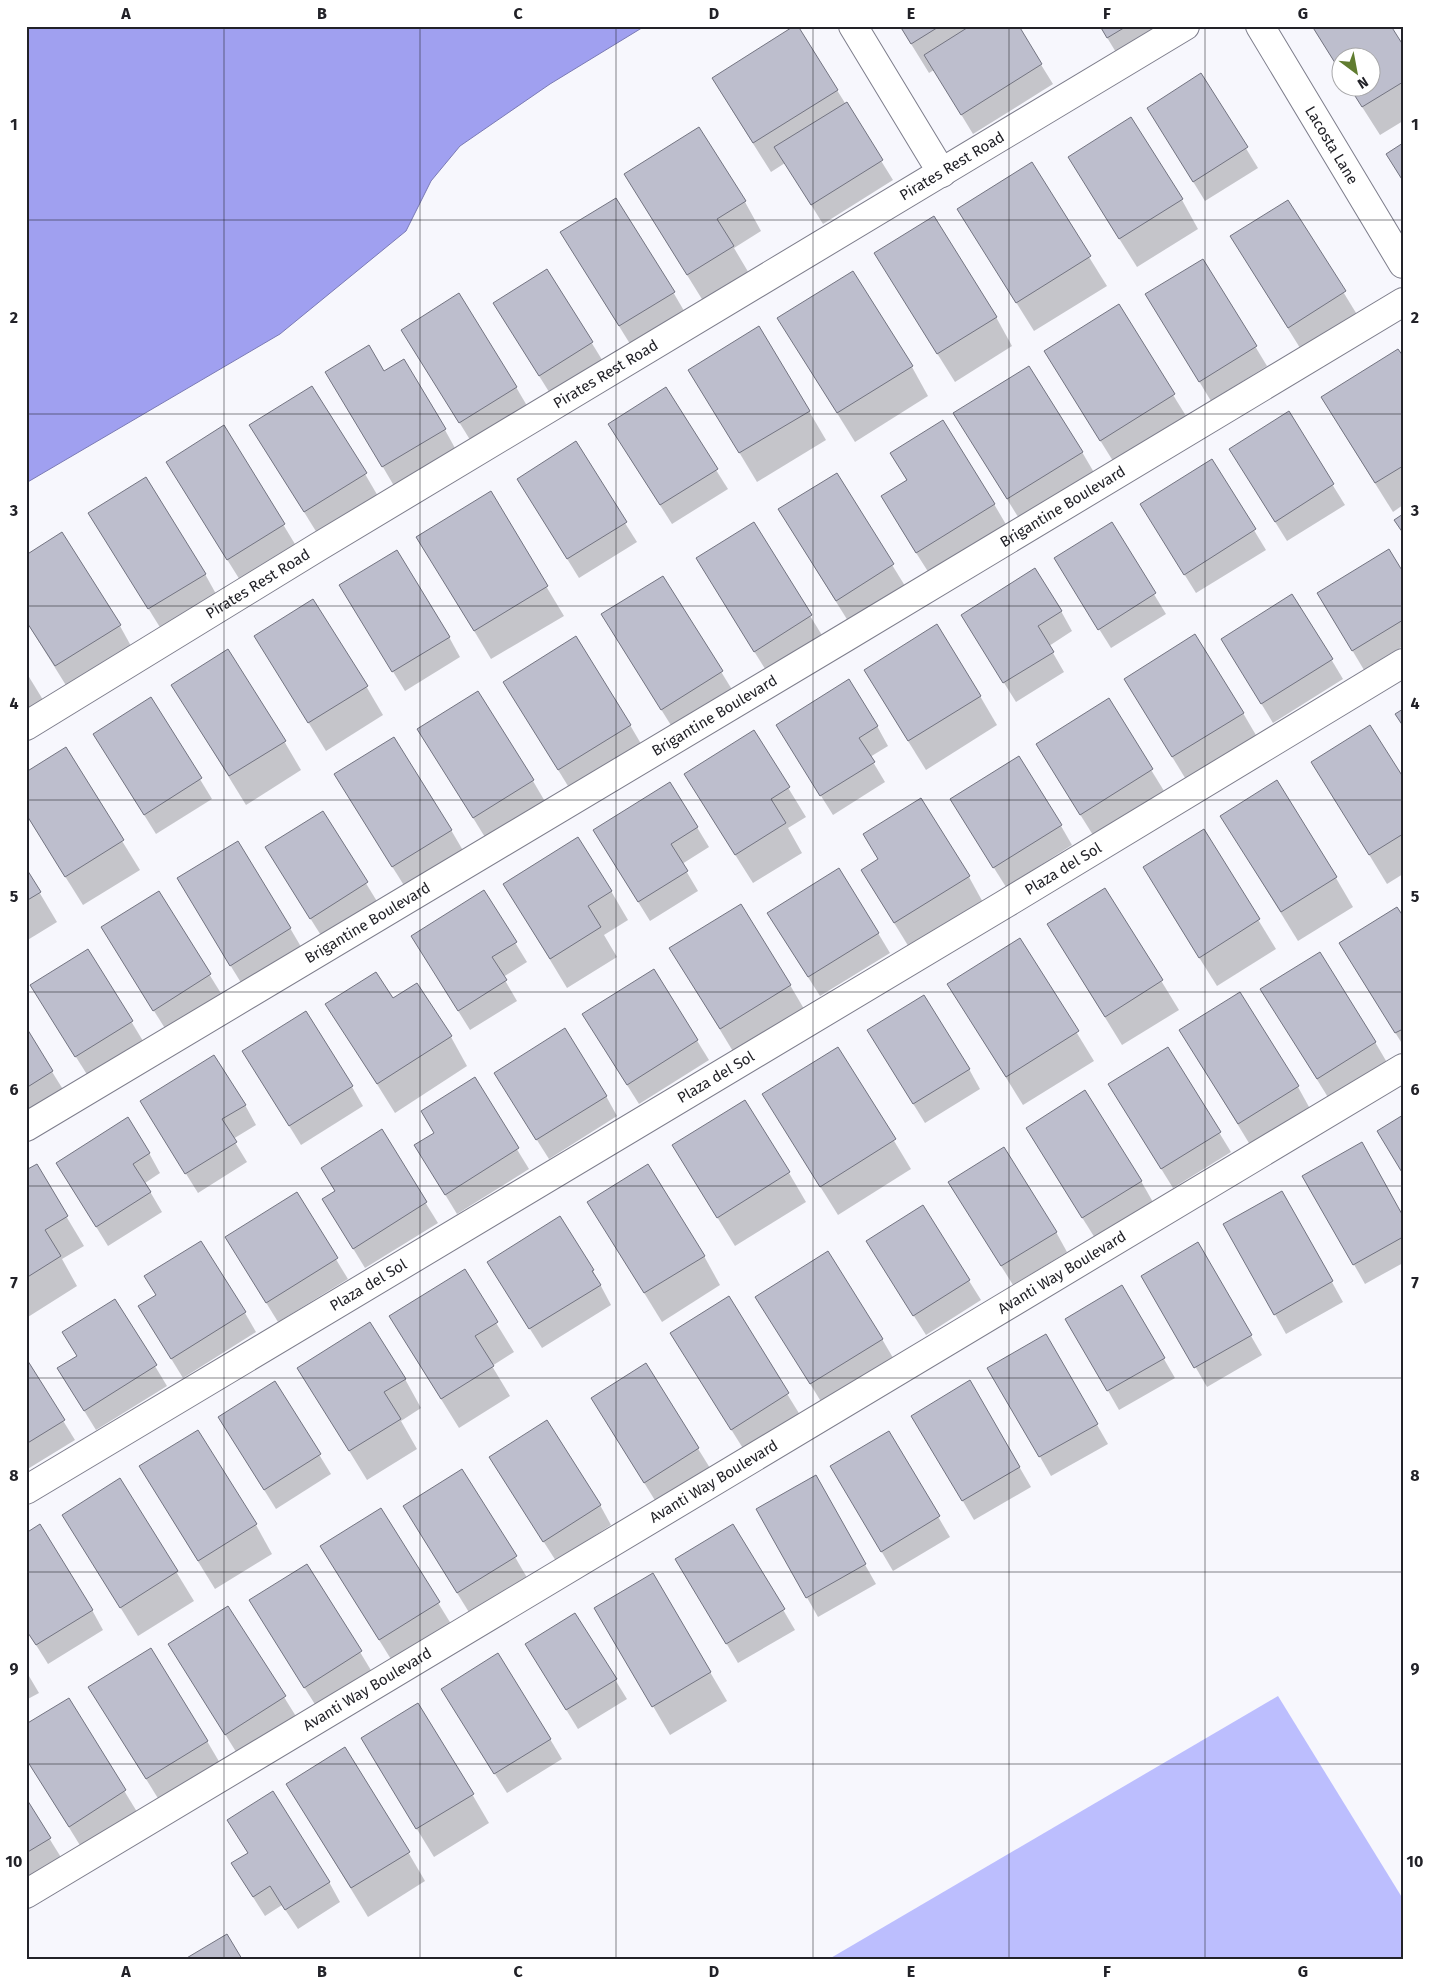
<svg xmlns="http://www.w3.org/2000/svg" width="1429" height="1985" font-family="'Fira Sans',sans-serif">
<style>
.green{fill:#bcbefe}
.water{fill:#a0a0f0;stroke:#7a7ab4}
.shadow{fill:#0003}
.building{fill:#bdbecd;stroke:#737481}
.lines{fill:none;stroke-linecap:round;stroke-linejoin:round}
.minor-casing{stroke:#7d7d8b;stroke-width:30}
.minor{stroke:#fff;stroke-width:28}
.grid{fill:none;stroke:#222228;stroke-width:1;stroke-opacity:0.55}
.labels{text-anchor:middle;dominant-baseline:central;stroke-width:5;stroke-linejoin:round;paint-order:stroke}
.street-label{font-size:15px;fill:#222228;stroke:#fff}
.neatline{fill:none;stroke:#222228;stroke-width:2}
.grid-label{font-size:16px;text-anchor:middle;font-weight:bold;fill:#222228}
</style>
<rect width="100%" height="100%" fill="#f7f7fd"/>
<polygon class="green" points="1278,1696 1403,1899 1403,1959 829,1959"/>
<polygon class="water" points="26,26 645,26 550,84 460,146 431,181 406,231 280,334 26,483"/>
<g class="shadow">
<polygon points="797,26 893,180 823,224 785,163 771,172 730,107"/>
<polygon points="900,26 1017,26 1053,84 973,134 934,70 929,73"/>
<polygon points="1100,26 1191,26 1125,67"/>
<polygon points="1312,26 1403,47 1403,121 1380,135 1350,88 1372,88 1372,58 1342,58 1342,74"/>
<polygon points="1201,75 1258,168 1205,201 1160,128"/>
<polygon points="1031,164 1107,286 1034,331 976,238"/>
<polygon points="625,175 745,202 761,231 734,248 750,275 705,304"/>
<polygon points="1086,186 1182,200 1198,229 1137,267"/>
<polygon points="1288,202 1361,321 1305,356 1249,266"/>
<polygon points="1203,260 1267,366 1211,401 1158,314"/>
<polygon points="579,262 673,292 690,321 637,355"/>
<polygon points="547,270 604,363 551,395 506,323"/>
<polygon points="893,283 996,317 1012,346 955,382"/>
<polygon points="1118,306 1191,424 1118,469 1063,381"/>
<polygon points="796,347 912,367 928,396 855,442"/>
<polygon points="1403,358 1403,505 1393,512 1339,426"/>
<polygon points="420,359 516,387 533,416 477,451"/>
<polygon points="384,372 445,430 461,459 400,496 344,401"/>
<polygon points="707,399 809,411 826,440 757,482"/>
<polygon points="1288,413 1345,505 1287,541 1242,469"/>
<polygon points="224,427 301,554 245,588 184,491"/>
<polygon points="972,443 1082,452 1099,481 1025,528"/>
<polygon points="621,444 716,470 728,489 672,524"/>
<polygon points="891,453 994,504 1011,533 934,581 899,526 907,481"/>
<polygon points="268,454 365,474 382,503 322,541"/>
<polygon points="1212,461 1266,550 1196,593 1153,524"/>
<polygon points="836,474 910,594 853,629 797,539"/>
<polygon points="490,493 564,616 491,659 435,566"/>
<polygon points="530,499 625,523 637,542 579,578"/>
<polygon points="753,523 828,645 772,680 714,587"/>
<polygon points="1111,524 1166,614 1111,648 1067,578"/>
<polygon points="107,542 205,574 221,603 166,637"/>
<polygon points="1403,575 1403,646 1364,670 1330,613"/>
<polygon points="663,577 739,701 679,738 620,644"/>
<polygon points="352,605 449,637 460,657 405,691"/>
<polygon points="1061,611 1072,631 1049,646 1064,672 1016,702 974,635"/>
<polygon points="26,621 120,626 136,655 72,695"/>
<polygon points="255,636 366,686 383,715 326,751"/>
<polygon points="1234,659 1331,659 1343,679 1273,723"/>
<polygon points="26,672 48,708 26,721"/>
<polygon points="1125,680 1243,713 1260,742 1190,786"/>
<polygon points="504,682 630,725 647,754 576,799"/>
<polygon points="980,696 997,725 926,770 882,699"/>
<polygon points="151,699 212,799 156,834 106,754"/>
<polygon points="1108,700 1169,799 1098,843 1054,773"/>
<polygon points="190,714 284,741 301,770 246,805"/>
<polygon points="877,726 888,746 870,757 885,782 833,815 789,745"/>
<polygon points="419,730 533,781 550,810 491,847"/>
<polygon points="754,732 806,817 788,828 802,853 753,883 703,804"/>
<polygon points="65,749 140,870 83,905 26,814"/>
<polygon points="1313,763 1403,779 1403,874 1387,884"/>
<polygon points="670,783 709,847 682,864 698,891 650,921 606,850"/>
<polygon points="353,804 451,830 468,859 410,895"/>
<polygon points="323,813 378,903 322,937 278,867"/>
<polygon points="963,819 1061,826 1072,845 1006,887"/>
<polygon points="1204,831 1276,949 1217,986 1161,897"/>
<polygon points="1239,845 1336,878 1353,907 1298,941"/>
<polygon points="26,870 57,922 26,941"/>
<polygon points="862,871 969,877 985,906 912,952"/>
<polygon points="504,884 611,891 628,920 604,935 617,957 567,988"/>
<polygon points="1105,889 1179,1010 1122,1045 1048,925"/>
<polygon points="484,892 527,962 503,977 517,1001 470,1030 424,956"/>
<polygon points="159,893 222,995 166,1030 114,947"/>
<polygon points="195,908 290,928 307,957 248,994"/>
<polygon points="1403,918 1403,1045 1357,972"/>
<polygon points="780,933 878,933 890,953 820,996"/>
<polygon points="1020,940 1094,1061 1023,1105 966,1013"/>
<polygon points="671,949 790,985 807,1014 737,1058"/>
<polygon points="88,950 143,1041 88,1076 43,1005"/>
<polygon points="654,971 709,1060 639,1104 595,1034"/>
<polygon points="393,1000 451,1037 467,1066 395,1113 327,1004"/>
<polygon points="1279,1018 1375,1042 1392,1071 1334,1107"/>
<polygon points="26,1030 64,1091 26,1114"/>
<polygon points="1181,1031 1298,1087 1314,1116 1255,1153"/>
<polygon points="838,1048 911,1169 838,1215 781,1124"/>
<polygon points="1168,1049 1231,1152 1173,1188 1121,1104"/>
<polygon points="880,1050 969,1069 980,1089 925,1123"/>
<polygon points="255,1071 352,1087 363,1106 301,1145"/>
<polygon points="474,1079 529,1169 457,1214 427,1165 435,1133"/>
<polygon points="507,1093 606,1096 617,1116 549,1159"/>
<polygon points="245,1105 256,1125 233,1139 247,1162 198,1193 153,1121"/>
<polygon points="381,1131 438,1223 365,1268 335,1219 336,1192"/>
<polygon points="673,1146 789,1173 806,1202 735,1246"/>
<polygon points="149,1153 160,1173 145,1183 162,1212 108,1246 69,1183"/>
<polygon points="1044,1157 1141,1181 1158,1211 1100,1246"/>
<polygon points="36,1166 84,1246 62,1259 77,1286 28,1317 26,1313 26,1172"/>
<polygon points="1304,1176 1403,1218 1403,1263 1365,1284"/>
<polygon points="1282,1192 1343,1302 1286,1334 1225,1224"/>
<polygon points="296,1194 348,1279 278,1322 238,1257"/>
<polygon points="961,1202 1056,1232 1067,1252 1013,1285"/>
<polygon points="923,1207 981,1300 926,1335 879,1261"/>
<polygon points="560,1218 593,1271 611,1305 542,1348 500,1282"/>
<polygon points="606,1231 704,1256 720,1285 662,1322"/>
<polygon points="1198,1244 1262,1355 1207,1387 1143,1276"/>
<polygon points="464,1271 514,1352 492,1366 510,1396 459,1428 408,1346"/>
<polygon points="1122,1287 1175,1378 1119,1410 1067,1319"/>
<polygon points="757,1297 882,1339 899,1368 828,1413"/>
<polygon points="728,1298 805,1423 749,1458 689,1362"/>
<polygon points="115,1300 167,1386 96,1430 70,1388"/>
<polygon points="245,1313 256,1332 183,1378 151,1326"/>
<polygon points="1046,1336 1108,1444 1051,1476 989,1368"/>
<polygon points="26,1361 75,1440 26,1470"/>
<polygon points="646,1365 710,1468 656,1502 604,1418"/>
<polygon points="405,1379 421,1408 401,1421 417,1449 367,1480 316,1397"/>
<polygon points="970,1382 1031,1487 974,1520 913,1416"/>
<polygon points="275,1383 331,1474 276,1509 231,1437"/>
<polygon points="889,1433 950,1537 893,1571 831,1466"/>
<polygon points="140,1467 256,1525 272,1554 215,1589"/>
<polygon points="502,1477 600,1505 611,1525 556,1561"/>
<polygon points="815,1477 876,1584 818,1617 757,1509"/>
<polygon points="120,1480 194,1601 138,1636 63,1515"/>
<polygon points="404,1507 515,1557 532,1586 475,1622"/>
<polygon points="381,1510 456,1632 397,1669 339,1575"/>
<polygon points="733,1525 795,1630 738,1663 688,1579"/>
<polygon points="228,1607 302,1726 243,1763 187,1673"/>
<polygon points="596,1609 710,1672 727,1701 670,1735"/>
<polygon points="92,1610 103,1630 48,1664 26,1629"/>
<polygon points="575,1615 627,1699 578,1729 538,1664"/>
<polygon points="262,1620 360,1652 372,1672 316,1706"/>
<polygon points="26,1671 39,1693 26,1700"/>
<polygon points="68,1699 142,1820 86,1855 26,1758"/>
<polygon points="454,1709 550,1739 562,1759 507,1793"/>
<polygon points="107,1716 207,1741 224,1770 164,1808"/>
<polygon points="362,1739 472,1794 489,1823 434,1857"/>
<polygon points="287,1784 408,1852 425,1881 368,1917"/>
<polygon points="26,1801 67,1867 26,1892"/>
<polygon points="249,1854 329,1882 340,1902 298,1929 282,1905 265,1916 244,1883"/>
</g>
<g class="building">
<polygon points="794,26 798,26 838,90 753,143 712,78"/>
<polygon points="900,26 940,26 911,44"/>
<polygon points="970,26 1019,26 1042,64 961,115 924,55"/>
<polygon points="1100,26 1127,26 1107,38"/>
<polygon points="1312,26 1391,26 1403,45 1403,82 1362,107 1350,88 1372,88 1372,58 1342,58 1342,74"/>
<polygon points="1201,73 1248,147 1193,182 1147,108"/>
<polygon points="847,102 883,160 811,205 774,147"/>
<polygon points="1131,117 1183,199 1119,239 1068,157"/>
<polygon points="699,127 746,201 717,219 734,246 687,275 624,174"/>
<polygon points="1403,143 1403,181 1386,154"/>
<polygon points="1032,162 1091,256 1016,303 957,209"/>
<polygon points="616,198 675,292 619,326 560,232"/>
<polygon points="1288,200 1346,291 1288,328 1230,236"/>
<polygon points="934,216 997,317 937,354 874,253"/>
<polygon points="1203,259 1257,346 1199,382 1145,294"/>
<polygon points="547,269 593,342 539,376 493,303"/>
<polygon points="853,271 913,366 837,413 777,318"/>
<polygon points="459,293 517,387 459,423 401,330"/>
<polygon points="1119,304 1175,394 1100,441 1044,351"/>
<polygon points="759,326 810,411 739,453 688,370"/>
<polygon points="369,345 384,371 404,359 446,429 382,467 325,372"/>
<polygon points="1398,349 1403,356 1403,466 1375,483 1321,397"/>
<polygon points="1029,366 1083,452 1007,499 953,413"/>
<polygon points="312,386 367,473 304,512 249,425"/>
<polygon points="666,387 718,469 660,505 608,424"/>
<polygon points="1289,411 1334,484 1275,522 1229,449"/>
<polygon points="943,420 995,504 916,553 881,496 907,480 890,453"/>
<polygon points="224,425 285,524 227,560 166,462"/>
<polygon points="576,441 627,522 567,559 517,479"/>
<polygon points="1212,459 1256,529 1184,575 1140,504"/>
<polygon points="837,473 894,564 836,601 778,509"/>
<polygon points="146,477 206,574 148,609 88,513"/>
<polygon points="491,491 548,586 474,631 416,537"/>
<polygon points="1403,514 1403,533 1394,520"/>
<polygon points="754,522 812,615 754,652 696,558"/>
<polygon points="1112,522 1156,593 1098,630 1054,558"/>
<polygon points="62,532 121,625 55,666 26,621 26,555"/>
<polygon points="1389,549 1403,572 1403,620 1352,651 1317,593"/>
<polygon points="397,550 450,637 392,672 339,585"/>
<polygon points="1035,568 1062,611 1038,626 1054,652 1003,683 961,615"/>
<polygon points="663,576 723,671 661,710 601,614"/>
<polygon points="1292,594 1333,659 1261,704 1221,639"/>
<polygon points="313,599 368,686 308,723 254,636"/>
<polygon points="937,624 981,696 908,741 864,670"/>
<polygon points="1195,634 1244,713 1172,757 1124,679"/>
<polygon points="576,636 631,725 558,770 503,682"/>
<polygon points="228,649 286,741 229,776 171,685"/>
<polygon points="849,679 878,726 859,738 875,762 820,796 776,725"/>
<polygon points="478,691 534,780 473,818 417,729"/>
<polygon points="151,697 202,778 144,815 93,734"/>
<polygon points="1109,698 1153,769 1080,815 1036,744"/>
<polygon points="1403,709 1403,726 1395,714"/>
<polygon points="1370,725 1403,777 1403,834 1369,855 1311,762"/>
<polygon points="754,730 790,787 771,799 786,823 735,855 684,774"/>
<polygon points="394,737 452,830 392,867 334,774"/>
<polygon points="66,747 124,840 65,877 26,814 26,772"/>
<polygon points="1019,756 1062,825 993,868 950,799"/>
<polygon points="1277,780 1337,877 1281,912 1220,816"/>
<polygon points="670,782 698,827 671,844 688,871 638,902 593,830"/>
<polygon points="921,798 970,876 894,923 861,870 878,859 863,834"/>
<polygon points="323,811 368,882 310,919 265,847"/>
<polygon points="1204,829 1260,919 1199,958 1143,867"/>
<polygon points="578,837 612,891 588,906 601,927 550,959 503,884"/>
<polygon points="238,841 291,928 230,966 177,878"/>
<polygon points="26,868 41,892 26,901"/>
<polygon points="839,868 879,933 808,977 767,913"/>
<polygon points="1105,888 1163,980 1105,1017 1047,924"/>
<polygon points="484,890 517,942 492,957 507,980 458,1011 411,936"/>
<polygon points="159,891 211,974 153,1011 101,927"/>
<polygon points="741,904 791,985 720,1029 669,948"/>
<polygon points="1397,907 1403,916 1403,1029 1395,1033 1339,943"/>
<polygon points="1020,938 1079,1031 1006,1077 947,984"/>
<polygon points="88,949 133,1021 75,1057 30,985"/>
<polygon points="1320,952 1376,1042 1317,1079 1260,989"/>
<polygon points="654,969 698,1040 627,1085 582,1014"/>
<polygon points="376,972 393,998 417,983 452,1036 377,1084 325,1004"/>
<polygon points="1240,992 1299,1086 1238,1124 1179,1030"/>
<polygon points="924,995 970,1069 913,1104 867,1030"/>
<polygon points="306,1011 353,1086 289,1126 242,1051"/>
<polygon points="26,1027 53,1071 26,1088"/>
<polygon points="565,1028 607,1096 536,1140 494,1073"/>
<polygon points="838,1047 896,1139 820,1187 762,1094"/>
<polygon points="1168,1047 1221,1132 1161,1169 1108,1084"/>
<polygon points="214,1055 246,1105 222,1119 237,1142 185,1174 140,1101"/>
<polygon points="475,1077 519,1148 445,1195 414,1145 434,1133 421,1111"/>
<polygon points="1085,1090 1142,1181 1082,1218 1026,1128"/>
<polygon points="745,1100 790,1172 717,1218 672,1145"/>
<polygon points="1403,1115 1403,1174 1377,1131"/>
<polygon points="128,1117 150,1153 133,1164 151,1192 96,1227 56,1163"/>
<polygon points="382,1129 427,1202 353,1249 322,1199 335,1191 321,1168"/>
<polygon points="1362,1142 1403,1216 1403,1237 1353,1265 1302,1176"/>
<polygon points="1004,1147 1057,1232 1001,1266 948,1182"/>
<polygon points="37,1164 68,1216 45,1230 61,1256 26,1278 26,1170"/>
<polygon points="648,1164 705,1256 644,1293 587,1202"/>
<polygon points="1282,1191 1333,1281 1274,1315 1223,1224"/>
<polygon points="297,1192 338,1258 266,1303 225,1237"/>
<polygon points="923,1205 970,1280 913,1316 866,1241"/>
<polygon points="560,1216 594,1270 592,1271 601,1285 529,1329 487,1262"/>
<polygon points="201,1241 246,1312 171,1359 138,1306 156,1295 144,1276"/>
<polygon points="1198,1242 1252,1335 1194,1368 1141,1276"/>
<polygon points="828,1251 883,1339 810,1384 755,1297"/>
<polygon points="465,1269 498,1322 475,1336 494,1366 441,1399 389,1316"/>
<polygon points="1122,1285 1165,1358 1107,1391 1065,1319"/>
<polygon points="729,1296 789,1393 731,1430 670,1333"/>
<polygon points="115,1299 157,1365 84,1411 57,1368 77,1356 62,1332"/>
<polygon points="370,1322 406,1379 384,1392 401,1419 349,1451 297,1368"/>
<polygon points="1046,1334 1098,1424 1039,1457 987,1368"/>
<polygon points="26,1358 65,1420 26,1444"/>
<polygon points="646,1363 699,1448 644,1483 591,1398"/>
<polygon points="970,1380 1020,1467 962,1501 911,1416"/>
<polygon points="275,1381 321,1454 264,1490 218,1417"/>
<polygon points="547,1420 601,1505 543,1542 489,1457"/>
<polygon points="198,1430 257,1524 198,1561 139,1466"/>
<polygon points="889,1431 940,1516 881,1552 830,1466"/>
<polygon points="462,1469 517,1556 457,1593 403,1506"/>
<polygon points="816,1475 866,1564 806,1598 756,1509"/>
<polygon points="120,1478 178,1571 120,1608 62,1515"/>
<polygon points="381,1508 440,1602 379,1640 320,1546"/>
<polygon points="40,1524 93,1610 36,1645 26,1630 26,1533"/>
<polygon points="733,1524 785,1609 726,1644 675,1559"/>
<polygon points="307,1564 362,1651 304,1688 249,1600"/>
<polygon points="653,1573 711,1672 652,1707 594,1608"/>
<polygon points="228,1606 286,1696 225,1735 168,1644"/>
<polygon points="575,1613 617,1679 566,1710 525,1644"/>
<polygon points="151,1648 208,1741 146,1779 88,1687"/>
<polygon points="498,1653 551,1739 494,1774 441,1689"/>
<polygon points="69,1698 126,1790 69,1827 26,1759 26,1724"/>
<polygon points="418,1703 474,1794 416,1829 361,1738"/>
<polygon points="345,1747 410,1852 351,1888 286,1784"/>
<polygon points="273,1791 330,1882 285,1910 270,1886 253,1897 231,1863 248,1853 227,1820"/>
<polygon points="26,1798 51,1838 26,1853"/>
<polygon points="227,1934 242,1959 185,1959"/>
</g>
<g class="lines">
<g class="minor-casing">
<g id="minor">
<polyline points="853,26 942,173"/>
<path id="s1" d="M1260 26 1403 264"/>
<path id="s2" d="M26 726 318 547 1185 26"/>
<path id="s3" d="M26 1127 846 637 1403 302"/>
<path id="s4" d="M26 1490 1005 904 1403 663"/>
<path id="s5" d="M26 1894 1403 1068"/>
</g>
</g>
<use href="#minor" class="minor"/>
</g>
<path class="grid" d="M224 26V1959M420 26V1959M616 26V1959M813 26V1959M1009 26V1959M1205 26V1959M26 220H1403M26 414H1403M26 606H1403M26 800H1403M26 992H1403M26 1186H1403M26 1378H1403M26 1572H1403M26 1764H1403"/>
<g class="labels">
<g class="street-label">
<text stroke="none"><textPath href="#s1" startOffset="139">Lacosta Lane</textPath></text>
<text stroke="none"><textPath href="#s2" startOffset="1082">Pirates Rest Road</textPath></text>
<text stroke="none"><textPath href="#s2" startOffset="678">Pirates Rest Road</textPath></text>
<text stroke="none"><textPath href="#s3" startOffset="1208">Brigantine Boulevard</textPath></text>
<text stroke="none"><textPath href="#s2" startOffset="272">Pirates Rest Road</textPath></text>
<text stroke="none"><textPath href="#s3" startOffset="802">Brigantine Boulevard</textPath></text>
<text stroke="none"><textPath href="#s4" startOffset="1209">Plaza del Sol</textPath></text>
<text stroke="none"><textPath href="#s3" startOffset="398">Brigantine Boulevard</textPath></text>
<text stroke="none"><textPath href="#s4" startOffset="804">Plaza del Sol</textPath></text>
<text stroke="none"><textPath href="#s5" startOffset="1208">Avanti Way Boulevard</textPath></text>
<text stroke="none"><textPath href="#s4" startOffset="399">Plaza del Sol</textPath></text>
<text stroke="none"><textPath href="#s5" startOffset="802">Avanti Way Boulevard</textPath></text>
<text stroke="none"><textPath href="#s5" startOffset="398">Avanti Way Boulevard</textPath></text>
</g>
</g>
<rect width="1429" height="1985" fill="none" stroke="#ffffff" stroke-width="55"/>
<g transform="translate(1356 72) rotate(148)"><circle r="24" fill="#ffffff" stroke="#a7a7a9"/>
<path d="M0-4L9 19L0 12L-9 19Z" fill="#607c30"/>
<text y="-8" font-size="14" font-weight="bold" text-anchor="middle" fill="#222228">N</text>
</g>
<rect x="28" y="28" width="1374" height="1930" class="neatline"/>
<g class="grid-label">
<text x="126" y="19">A</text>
<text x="322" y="19">B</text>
<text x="518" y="19">C</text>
<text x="714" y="19">D</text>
<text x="911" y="19">E</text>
<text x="1107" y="19">F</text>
<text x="1303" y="19">G</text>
<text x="14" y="130">1</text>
<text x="1415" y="130">1</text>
<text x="14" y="323">2</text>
<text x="1415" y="323">2</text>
<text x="14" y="516">3</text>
<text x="1415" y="516">3</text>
<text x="14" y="709">4</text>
<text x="1415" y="709">4</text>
<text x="14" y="902">5</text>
<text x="1415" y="902">5</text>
<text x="14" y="1095">6</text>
<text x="1415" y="1095">6</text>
<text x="14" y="1288">7</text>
<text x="1415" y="1288">7</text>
<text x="14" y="1481">8</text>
<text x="1415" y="1481">8</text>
<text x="14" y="1674">9</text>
<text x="1415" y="1674">9</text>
<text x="14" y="1867">10</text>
<text x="1415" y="1867">10</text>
<text x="126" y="1977">A</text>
<text x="322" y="1977">B</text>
<text x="518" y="1977">C</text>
<text x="714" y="1977">D</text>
<text x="911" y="1977">E</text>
<text x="1107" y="1977">F</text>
<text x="1303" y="1977">G</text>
</g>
</svg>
